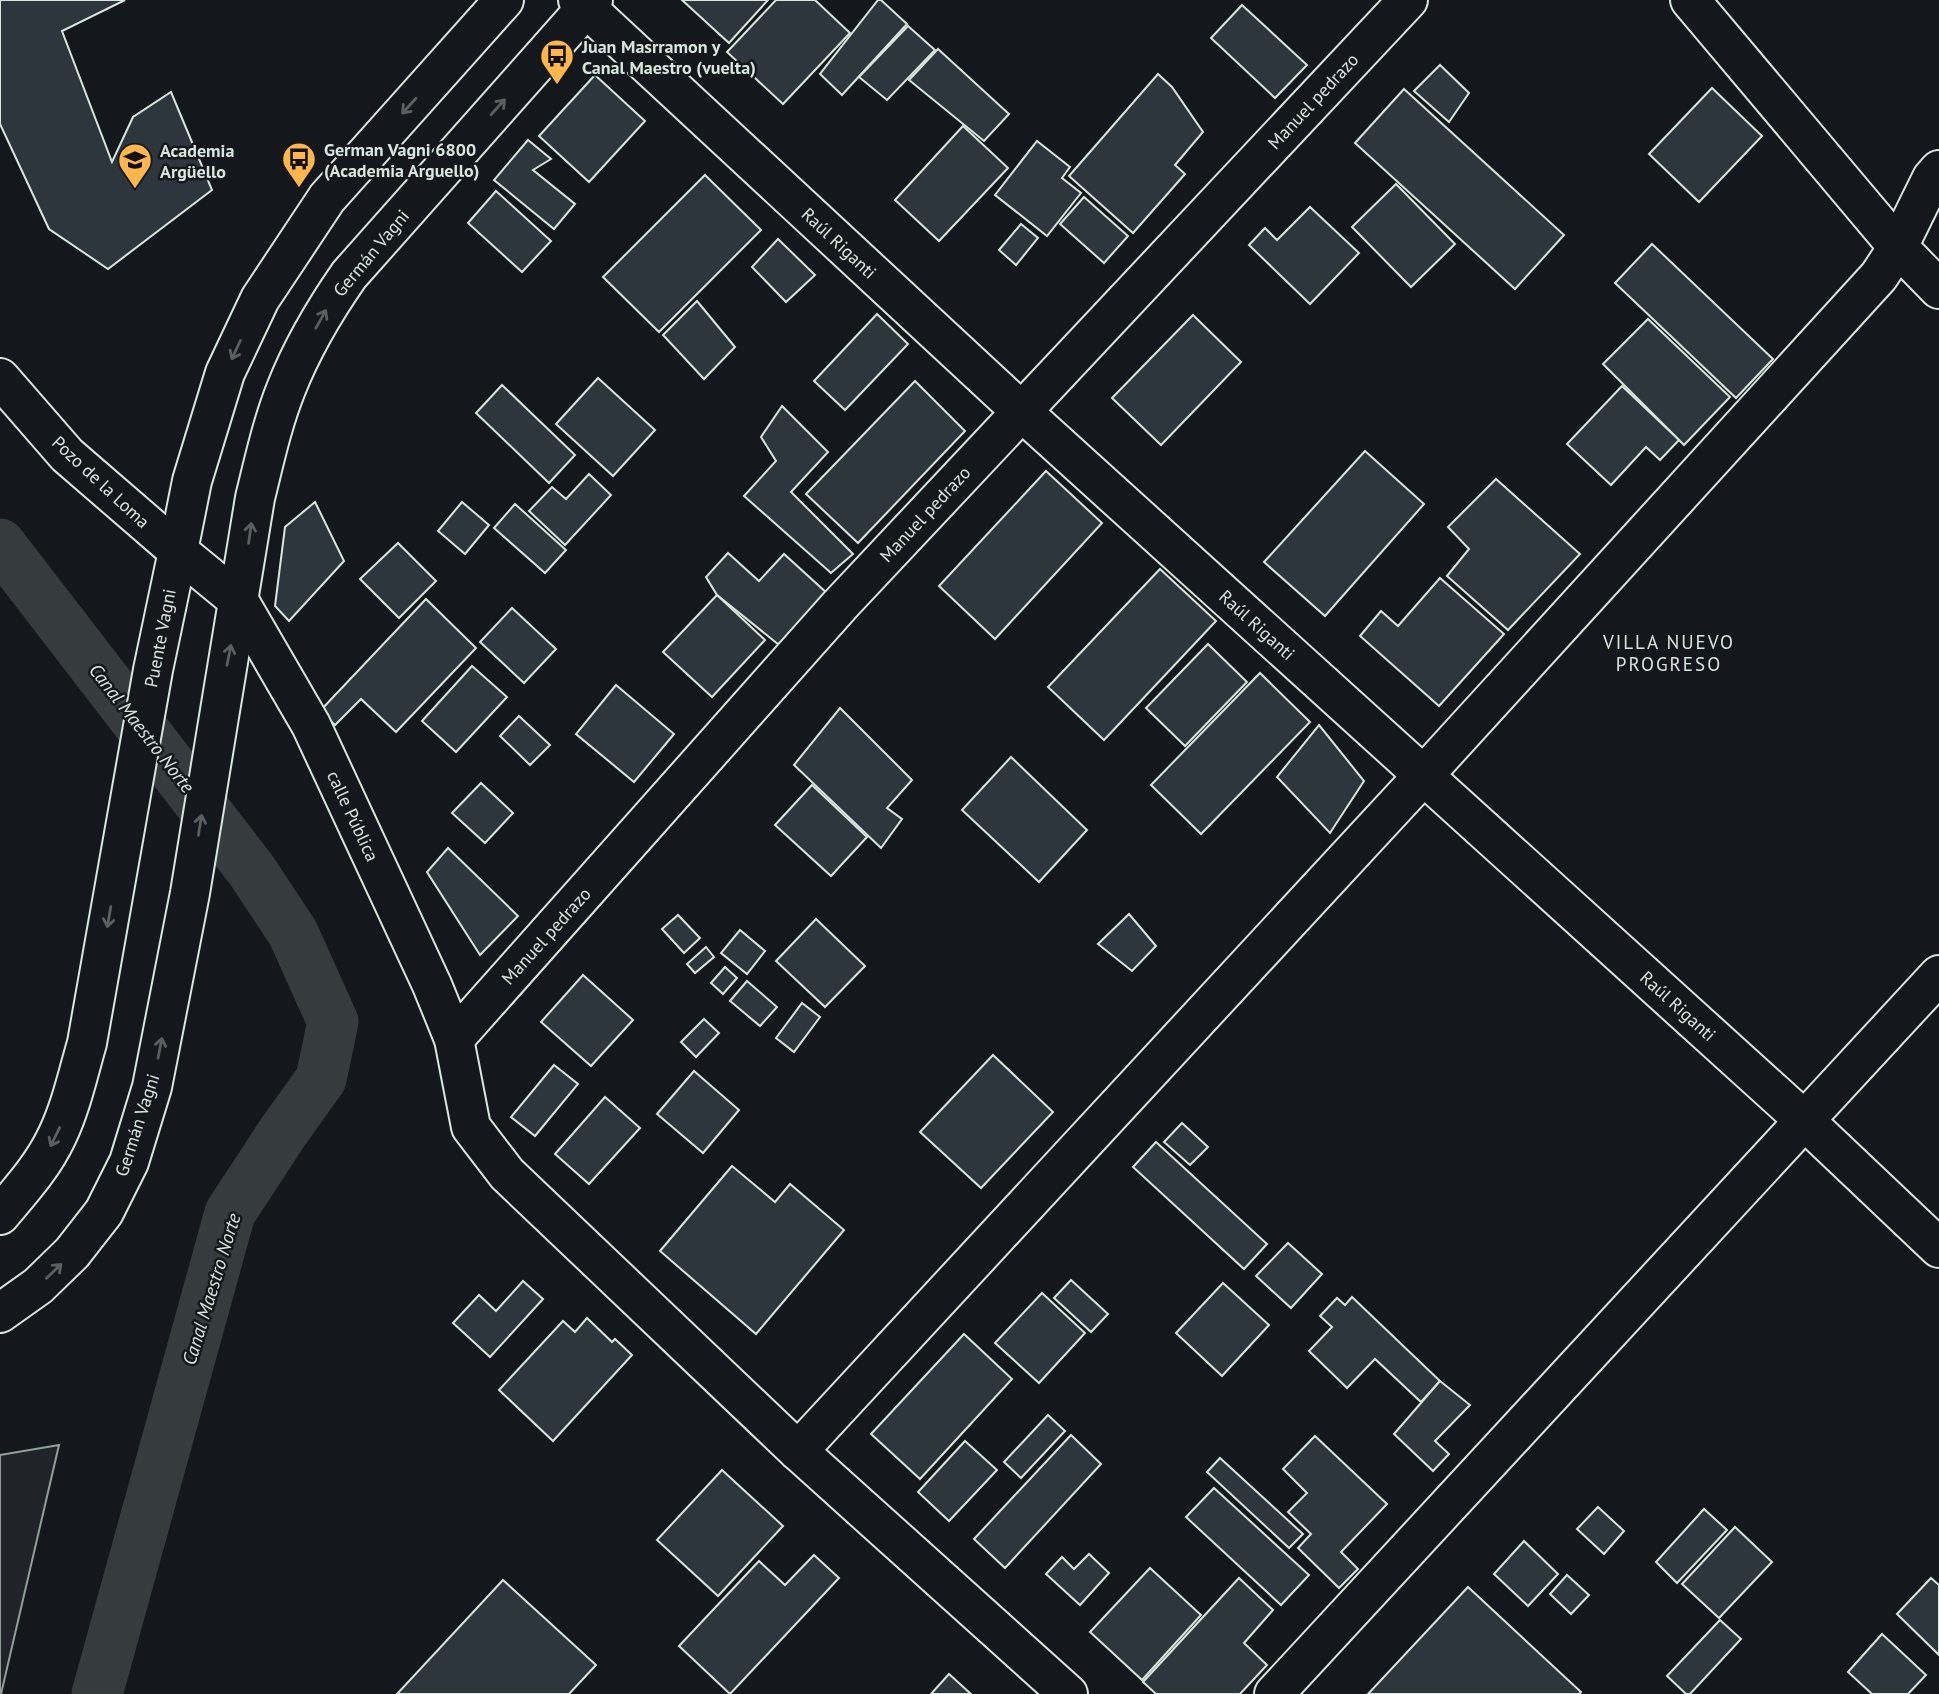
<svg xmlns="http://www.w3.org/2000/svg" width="1939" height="1694" font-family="'PT Sans',sans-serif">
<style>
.green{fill:#202428;stroke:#939e99;stroke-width:2}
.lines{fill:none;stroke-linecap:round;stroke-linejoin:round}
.canal{stroke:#363b3e;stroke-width:51}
.building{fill:#2c363c;stroke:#d8e6dc;stroke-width:2}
.minor-casing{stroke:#d8e6dc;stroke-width:42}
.major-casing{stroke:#d8e6dc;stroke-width:42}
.minor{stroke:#14181c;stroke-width:38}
.major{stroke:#14181c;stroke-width:38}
.oneway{stroke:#59605f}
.labels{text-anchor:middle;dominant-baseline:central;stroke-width:5;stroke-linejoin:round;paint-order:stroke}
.poi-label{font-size:18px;font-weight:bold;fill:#d8e6dc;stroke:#14181c;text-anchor:start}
.street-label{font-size:18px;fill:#d8e6dc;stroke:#14181c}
.neighbourhood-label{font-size:19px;letter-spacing:2px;fill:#d8e6dc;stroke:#14181c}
.water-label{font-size:19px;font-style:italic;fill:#d8e6dc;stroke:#14181c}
</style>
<rect width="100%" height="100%" fill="#14181c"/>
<polygon class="green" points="59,1445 1,1694 0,1694 0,1455"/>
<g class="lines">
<polyline class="canal" points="0,544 252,871 293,933 333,1022 321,1079 283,1132 230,1213 97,1694"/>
</g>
<g class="building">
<polygon points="0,0 125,0 62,31 112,162 133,117 171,92 212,190 108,269 49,229 0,124"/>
<polygon points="682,0 768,0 729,43"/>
<polygon points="776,0 815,0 850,33 783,104 727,52"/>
<polygon points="878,0 881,0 907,24 842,95 820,74"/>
<polygon points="1242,5 1307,65 1275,98 1211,38"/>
<polygon points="908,26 935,50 887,100 859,77"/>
<polygon points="938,49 1009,114 984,141 909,80"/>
<polygon points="1440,65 1469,93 1449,122 1414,91"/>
<polygon points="1158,74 1172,87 1203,132 1175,165 1185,174 1133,233 1069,176"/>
<polygon points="595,75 645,121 589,182 539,136"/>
<polygon points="1712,88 1762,136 1699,202 1649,154"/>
<polygon points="1404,89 1564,235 1515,289 1355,143"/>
<polygon points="963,126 1008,168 939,241 895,200"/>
<polygon points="528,140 551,159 533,170 575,204 554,229 494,180"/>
<polygon points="1037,141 1070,167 1062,178 1081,193 1047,236 995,195"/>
<polygon points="705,175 761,230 659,332 603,277"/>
<polygon points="1396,184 1455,244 1411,287 1352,227"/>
<polygon points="496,191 551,241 522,272 468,223"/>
<polygon points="1084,197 1128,236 1104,263 1060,224"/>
<polygon points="1310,207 1359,253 1310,304 1249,245 1265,228 1277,240"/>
<polygon points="1021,224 1038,238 1016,265 999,250"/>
<polygon points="778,239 815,275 786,302 752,267"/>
<polygon points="1652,244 1773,359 1736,398 1615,283"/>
<polygon points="697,301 735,347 704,379 663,335"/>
<polygon points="877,314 908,344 845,410 814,381"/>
<polygon points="1193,315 1241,362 1161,445 1112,398"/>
<polygon points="1648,319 1730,397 1684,445 1603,364"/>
<polygon points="598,378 655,430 613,476 556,424"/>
<polygon points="915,381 965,431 858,543 806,494"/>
<polygon points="502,385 575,455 549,483 476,413"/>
<polygon points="1622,386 1679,440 1660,460 1646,447 1611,485 1567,444"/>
<polygon points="782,406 828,452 791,492 853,554 831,573 744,496 776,461 761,437"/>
<polygon points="1365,451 1424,504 1325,616 1264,562"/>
<polygon points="1046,471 1102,523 995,639 939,586"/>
<polygon points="589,474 611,495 565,545 529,511 552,487 566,499"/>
<polygon points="1496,479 1580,554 1508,630 1447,576 1469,549 1448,527"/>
<polygon points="315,502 344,561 289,621 275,606 285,527"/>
<polygon points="462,502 489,525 465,554 438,531"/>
<polygon points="515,504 566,550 545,573 494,528"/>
<polygon points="398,543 436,581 399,618 360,579"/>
<polygon points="728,553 759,581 784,554 840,605 784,649 717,595 706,577"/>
<polygon points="1160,569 1216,621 1104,740 1048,687"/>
<polygon points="1440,578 1504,634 1439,706 1360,636 1381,611 1398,626"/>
<polygon points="717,595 765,640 712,697 663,652"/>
<polygon points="426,599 476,648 396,732 361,699 335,725 320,711"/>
<polygon points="512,608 556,649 524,683 480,642"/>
<polygon points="1208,644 1247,682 1185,746 1146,708"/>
<polygon points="472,666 507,697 456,752 422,721"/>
<polygon points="1260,673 1310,722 1201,834 1151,785"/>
<polygon points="616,685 674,734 634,782 576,734"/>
<polygon points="840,708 912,780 887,808 902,819 881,848 794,765"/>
<polygon points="519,716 550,745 530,765 500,736"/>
<polygon points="1319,725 1364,781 1330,833 1277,777"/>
<polygon points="1011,757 1087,830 1039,882 962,810"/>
<polygon points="481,783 513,813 485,843 452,813"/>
<polygon points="812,785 867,837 831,876 775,825"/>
<polygon points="448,848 518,916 480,955 427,872"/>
<polygon points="1129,914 1156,946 1132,971 1098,944"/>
<polygon points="678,915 700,938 684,953 662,929"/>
<polygon points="816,919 865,966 825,1007 776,961"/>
<polygon points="740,930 765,951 747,974 721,953"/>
<polygon points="706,947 714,957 695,973 687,964"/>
<polygon points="725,967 737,978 723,994 711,983"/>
<polygon points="583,975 633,1020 591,1066 541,1022"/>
<polygon points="747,981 777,1007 760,1026 730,1001"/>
<polygon points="802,1003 820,1017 794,1052 776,1038"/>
<polygon points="704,1019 719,1033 696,1057 681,1042"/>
<polygon points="993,1055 1053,1112 981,1188 920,1132"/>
<polygon points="554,1065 578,1084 535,1136 511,1117"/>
<polygon points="694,1071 739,1110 703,1153 657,1114"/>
<polygon points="605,1097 640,1128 589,1184 555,1154"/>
<polygon points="1182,1123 1208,1147 1190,1165 1164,1142"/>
<polygon points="1156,1142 1267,1244 1244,1269 1133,1167"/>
<polygon points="732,1166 775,1202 790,1184 844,1230 756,1334 660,1251"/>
<polygon points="1288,1243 1322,1274 1291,1308 1256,1276"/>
<polygon points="1071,1280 1108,1314 1091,1332 1054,1298"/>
<polygon points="523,1281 543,1299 490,1357 453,1323 479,1295 496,1311"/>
<polygon points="1223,1283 1269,1325 1222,1376 1176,1333"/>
<polygon points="1042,1293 1085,1333 1039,1383 995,1343"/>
<polygon points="1352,1297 1440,1381 1421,1402 1375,1359 1347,1388 1309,1351 1332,1327 1320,1316 1337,1298 1345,1305"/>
<polygon points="587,1318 612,1342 615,1339 632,1355 553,1441 499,1390 563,1321 575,1332"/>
<polygon points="964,1334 1012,1379 920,1479 871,1434"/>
<polygon points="1440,1381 1470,1405 1435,1441 1449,1454 1433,1471 1394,1434"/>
<polygon points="1048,1415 1065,1431 1021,1478 1004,1462"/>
<polygon points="1071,1435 1101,1464 1005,1568 974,1539"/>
<polygon points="1315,1436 1387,1504 1341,1552 1358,1569 1339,1588 1298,1548 1311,1534 1288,1512 1307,1493 1283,1469"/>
<polygon points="965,1441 997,1470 949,1521 918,1492"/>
<polygon points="1220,1458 1303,1534 1289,1548 1207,1472"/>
<polygon points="722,1470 783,1526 718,1596 657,1540"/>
<polygon points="1214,1488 1309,1575 1281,1605 1186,1517"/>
<polygon points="1598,1507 1624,1531 1604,1554 1577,1529"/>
<polygon points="1704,1509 1727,1530 1677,1583 1656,1562"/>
<polygon points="1735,1527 1772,1562 1719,1618 1682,1584"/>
<polygon points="1524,1541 1558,1574 1528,1606 1494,1574"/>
<polygon points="1089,1554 1109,1573 1080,1605 1046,1574 1062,1557 1074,1569"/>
<polygon points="814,1555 839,1578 730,1694 679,1646 759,1561 785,1585"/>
<polygon points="1150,1568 1201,1615 1142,1680 1090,1632"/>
<polygon points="1567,1575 1589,1595 1571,1614 1550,1594"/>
<polygon points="1239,1578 1273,1610 1244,1643 1267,1665 1240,1694 1156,1694 1143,1682"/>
<polygon points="1931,1578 1939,1585 1939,1655 1897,1614"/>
<polygon points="503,1580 596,1665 569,1694 397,1694"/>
<polygon points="1468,1587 1581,1692 1579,1694 1368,1694"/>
<polygon points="1720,1620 1741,1639 1690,1694 1686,1694 1667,1676"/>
<polygon points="1882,1634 1926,1675 1908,1694 1872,1694 1848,1672"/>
<polygon points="949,1674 971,1694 931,1694"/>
</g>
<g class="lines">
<g class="minor-casing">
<g id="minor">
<polyline points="578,0 1021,411 1804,1120 1939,1248"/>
<polyline points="1690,0 1898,247 1939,289"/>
<polyline points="0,378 67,455 178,551 239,601 311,725 432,985 454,1039 471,1127 507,1174 798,1451 1068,1694"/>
<polyline points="454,1039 840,605 1408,0"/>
<polyline points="798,1451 1423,776 1879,276 1898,247 1932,178 1939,170"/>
<polyline points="1274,1694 1939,975"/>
</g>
</g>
<g class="major-casing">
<g id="major">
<path d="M0 1215C21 1190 43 1166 57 1136 71 1107 78 1074 87 1043L153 670 178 551 192 481 225 373 260 299 327 198 504 0"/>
<path d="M0 1313 38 1286 72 1253 104 1212 129 1162 152 1087 190 893 255 498C264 462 272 424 286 389 302 348 324 311 349 275L593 0"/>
</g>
</g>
<use href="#minor" class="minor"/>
<use href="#major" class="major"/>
</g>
<defs><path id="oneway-shaft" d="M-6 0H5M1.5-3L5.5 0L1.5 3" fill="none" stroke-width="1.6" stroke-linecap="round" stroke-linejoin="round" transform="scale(1.75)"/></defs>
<g class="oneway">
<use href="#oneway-shaft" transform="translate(409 106) rotate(132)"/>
<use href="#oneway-shaft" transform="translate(498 107) rotate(-48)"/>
<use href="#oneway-shaft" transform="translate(321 319) rotate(-61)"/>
<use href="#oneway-shaft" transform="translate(236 350) rotate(115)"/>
<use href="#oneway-shaft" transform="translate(250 533) rotate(-82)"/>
<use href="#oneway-shaft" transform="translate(229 655) rotate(-79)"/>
<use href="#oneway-shaft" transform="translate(200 825) rotate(-81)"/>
<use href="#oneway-shaft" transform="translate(109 917) rotate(100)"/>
<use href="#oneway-shaft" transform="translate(160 1048) rotate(-79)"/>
<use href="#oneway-shaft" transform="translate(55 1137) rotate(116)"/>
<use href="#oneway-shaft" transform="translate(54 1271) rotate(-44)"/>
</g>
<defs>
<g id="bus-pin" transform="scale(1.75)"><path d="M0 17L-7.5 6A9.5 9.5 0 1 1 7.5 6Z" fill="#ffb74d" stroke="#14181c"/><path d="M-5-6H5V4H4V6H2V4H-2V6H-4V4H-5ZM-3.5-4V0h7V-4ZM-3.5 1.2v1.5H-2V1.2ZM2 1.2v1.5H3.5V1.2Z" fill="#111"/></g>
<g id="school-pin" transform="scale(1.75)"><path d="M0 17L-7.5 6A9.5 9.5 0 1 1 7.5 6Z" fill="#ffb74d" stroke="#14181c"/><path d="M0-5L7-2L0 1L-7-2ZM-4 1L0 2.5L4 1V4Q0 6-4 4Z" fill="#111"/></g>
</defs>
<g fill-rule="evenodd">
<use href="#bus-pin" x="557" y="56"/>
<use href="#bus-pin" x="299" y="159"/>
<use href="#school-pin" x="135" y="160"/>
</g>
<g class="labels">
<g class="poi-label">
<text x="582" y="46">Juan Masrramon y<tspan x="582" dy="21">Canal Maestro (vuelta)</tspan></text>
<text x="324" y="149">German Vagni 6800<tspan x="324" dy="21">(Academia Arguello)</tspan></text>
<text x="160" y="150">Academia<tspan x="160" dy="21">Argüello</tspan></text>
</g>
<g class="street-label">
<text transform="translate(1313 101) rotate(-47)">Manuel pedrazo</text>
<text transform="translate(839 243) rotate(43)">Raúl Riganti</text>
<text transform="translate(371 253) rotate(-50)">Germán Vagni</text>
<text transform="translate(101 482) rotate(43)">Pozo de la Loma</text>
<text transform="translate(925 514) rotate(-47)">Manuel pedrazo</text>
<text transform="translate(1257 625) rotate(42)">Raúl Riganti</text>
<text transform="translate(160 638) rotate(-79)">Puente Vagni</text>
<text transform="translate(353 816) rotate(65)">calle Pública</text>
<text transform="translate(546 936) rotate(-48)">Manuel pedrazo</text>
<text transform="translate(1678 1006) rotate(42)">Raúl Riganti</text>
<text transform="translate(137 1125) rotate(-72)">Germán Vagni</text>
</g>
<g class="neighbourhood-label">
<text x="1669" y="642">VILLA NUEVO<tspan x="1669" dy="22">PROGRESO</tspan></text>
</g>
<g class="water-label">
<text transform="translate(142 728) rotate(52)">Canal Maestro Norte</text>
<text transform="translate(211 1289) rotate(-73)">Canal Maestro Norte</text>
</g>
</g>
</svg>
